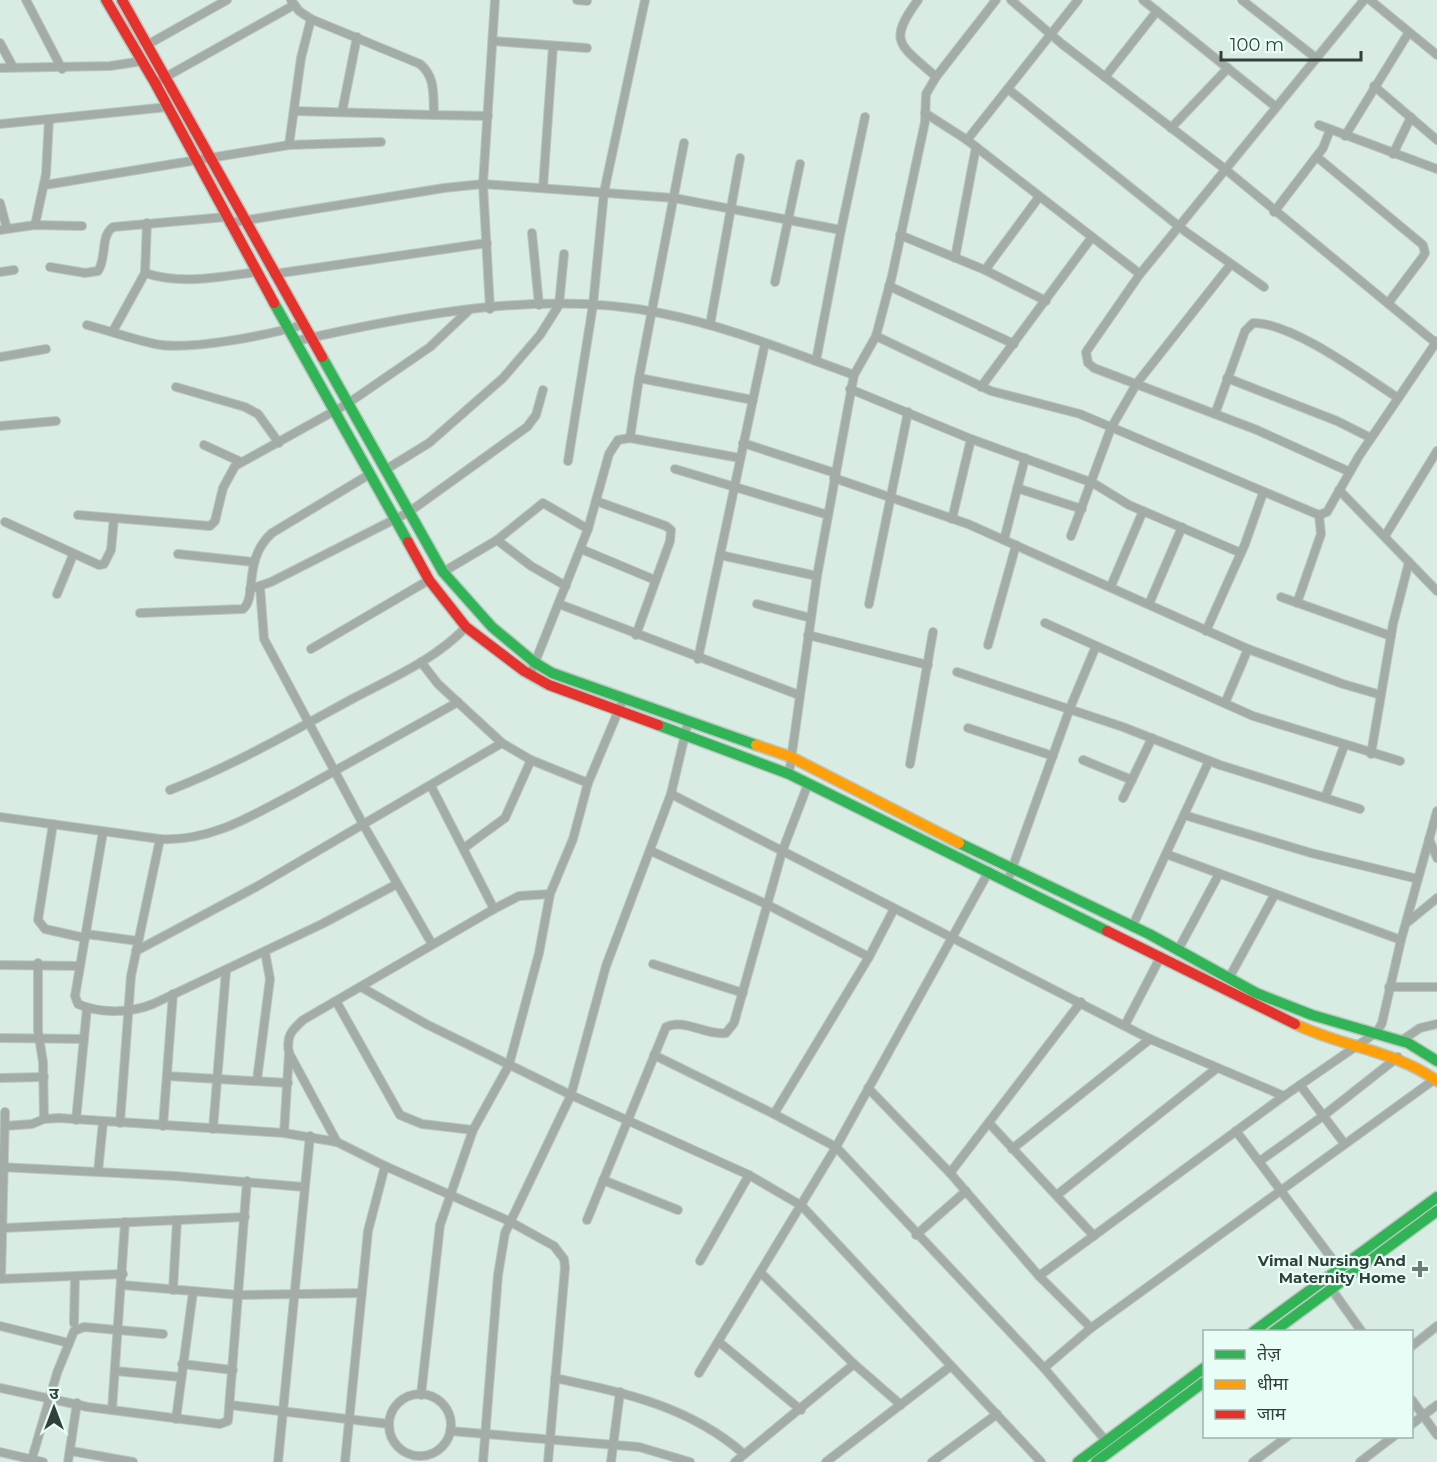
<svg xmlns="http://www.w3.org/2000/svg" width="1437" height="1462" font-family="Montserrat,'Noto Sans Devanagari',sans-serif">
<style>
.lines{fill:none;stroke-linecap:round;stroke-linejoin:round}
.street-casing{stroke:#b8c8c1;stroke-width:10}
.fast-casing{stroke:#b8c8c1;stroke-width:13}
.slow-casing{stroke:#b8c8c1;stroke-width:13}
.jam-casing{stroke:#b8c8c1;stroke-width:13}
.street{stroke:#a4aca8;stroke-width:8}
.fast{stroke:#30b455;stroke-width:10}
.slow{stroke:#ff9f0a;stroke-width:10}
.jam{stroke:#e5322d;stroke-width:10}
.poi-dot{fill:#6c7c76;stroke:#e8fdf5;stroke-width:2}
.labels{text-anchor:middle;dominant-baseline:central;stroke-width:4.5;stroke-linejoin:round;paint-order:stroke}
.poi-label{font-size:15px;font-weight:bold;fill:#32403b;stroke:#e8fdf5;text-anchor:end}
</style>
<rect width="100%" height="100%" fill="#d8ece4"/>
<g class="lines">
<g class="street-casing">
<g id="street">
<polyline points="26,0 62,69"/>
<path d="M291 0 299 11 311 19 420 64C436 77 433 96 434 115L488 116"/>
<polyline points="577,0 587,1"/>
<path d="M918 0C886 43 901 45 936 77"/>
<polyline points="1011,0 1062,44 1225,169 1437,344"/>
<polyline points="1143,0 1276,107"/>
<polyline points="1242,0 1316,58"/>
<polyline points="1370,0 1437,55"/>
<polyline points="493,41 587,48"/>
<polyline points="0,43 13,67"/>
<polyline points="147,45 227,0"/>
<polyline points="0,68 110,66 143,61"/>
<polyline points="1105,77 1157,11"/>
<polyline points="155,83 294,5"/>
<polyline points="1374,86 1437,140"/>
<polyline points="1008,89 1186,232 1264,287"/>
<polyline points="294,111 434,115"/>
<polyline points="342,112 357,37"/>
<polyline points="925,113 967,140 1140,274"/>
<polyline points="0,124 168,107"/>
<polyline points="1319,125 1437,169"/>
<polyline points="1171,128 1228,68"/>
<polyline points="1345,136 1409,32"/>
<polyline points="967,140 1078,0"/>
<polyline points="289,145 301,58 311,19"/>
<polyline points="1393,154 1411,117"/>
<polyline points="1317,157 1423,245 1425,253 1422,258 1389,302"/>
<polyline points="45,185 289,145 381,142"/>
<polyline points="543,188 553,46"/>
<polyline points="0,203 7,229"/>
<polyline points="1274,212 1323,148 1330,130"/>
<polyline points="229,223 444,188 483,184 674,198 841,230 816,361"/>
<polyline points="35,225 46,174 49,119"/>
<polyline points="0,230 35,225 82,226"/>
<polyline points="841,230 865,117"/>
<polyline points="532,233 539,305"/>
<polyline points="900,235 985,270 1046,301"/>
<polyline points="955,258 976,147"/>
<path d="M50 267 85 273 98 271C107 258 100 236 113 227L226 217"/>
<polyline points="985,270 1039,197"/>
<polyline points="0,272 14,270"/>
<path d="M145 273C182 285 219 277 257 272"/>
<polyline points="274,274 487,243"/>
<polyline points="775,282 800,164"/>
<polyline points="889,286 1014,344"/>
<polyline points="490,309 483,184 495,0"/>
<path d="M87 325C110 331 132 339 155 344 189 351 268 335 302 325"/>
<polyline points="710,325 740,158"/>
<polyline points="113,331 145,273 147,223"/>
<polyline points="876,336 892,276 925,122 926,94 936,77 996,0"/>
<path d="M296 341C411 315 542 289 660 313 727 326 790 352 854 375L817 576 789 774"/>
<polyline points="0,357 46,349"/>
<polyline points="854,375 876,336 991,391 1080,414 1319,515 1327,512 1359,456 1437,341"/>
<polyline points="639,378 753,400"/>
<polyline points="1227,378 1337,421 1371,438"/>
<polyline points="176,387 245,407 258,414 279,443"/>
<polyline points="981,387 1092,237"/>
<polyline points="850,389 971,439 1093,483 1129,505 1241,553"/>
<path d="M1215 414 1245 331 1253 323C1292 322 1364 376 1398 398"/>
<polyline points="0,426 56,421"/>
<polyline points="630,438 740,458"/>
<polyline points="743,443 835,473"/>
<polyline points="204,445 241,462"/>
<polyline points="568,461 593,305 604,192 645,0"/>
<polyline points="675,469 828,515"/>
<polyline points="385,470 429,443 503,378 540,335 559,305 564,254"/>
<polyline points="1350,472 1257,430 1094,368 1088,363 1086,352 1140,274 1364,0"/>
<polyline points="834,478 968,524 1248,649 1343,684 1381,695 1393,624 1409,562"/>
<polyline points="1017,488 1082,509"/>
<polyline points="1339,490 1437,591"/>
<polyline points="596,501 666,526 671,530 670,541 636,635"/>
<polyline points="78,515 210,526 215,521 223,488 235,466 347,404 430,347 468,311"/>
<polyline points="952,519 971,439"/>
<polyline points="5,522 99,565 104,564 111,550 114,518"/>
<polyline points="1071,536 1111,428 1137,383 1231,264"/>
<polyline points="1385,536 1437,451"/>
<polyline points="497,540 531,566 566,586"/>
<polyline points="1004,540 1025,458"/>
<polyline points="581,549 655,580"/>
<polyline points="178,554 253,562"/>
<polyline points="720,555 817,576"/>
<polyline points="443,572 497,540 543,503 588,529"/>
<polyline points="1111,586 1143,511"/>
<polyline points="260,587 264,639 364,826 432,944"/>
<polyline points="250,589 271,582 409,512 527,427 536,415 543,390"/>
<polyline points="57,594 73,555"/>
<polyline points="1281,597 1391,636"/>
<polyline points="1297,603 1321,534 1319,515"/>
<polyline points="559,604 799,695"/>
<polyline points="757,604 811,618"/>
<polyline points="869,604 908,412"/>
<polyline points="1149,604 1182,527"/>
<path d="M140 613 243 609C258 596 242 560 272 533L370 474"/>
<polyline points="1045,623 1253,716 1400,761"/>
<polyline points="1206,631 1245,544 1263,493"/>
<polyline points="808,635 928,665"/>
<polyline points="988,645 1016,545"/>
<polyline points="311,649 429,580"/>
<polyline points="698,659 765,343"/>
<polyline points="421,662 438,684 502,743 531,760 588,783"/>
<polyline points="957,672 1123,727 1220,765 1360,809"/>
<polyline points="530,675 588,529 609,454 618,440 630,438 639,378 684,143"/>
<polyline points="1225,703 1248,649"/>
<polyline points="968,728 1053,756"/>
<polyline points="1371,754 1381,695"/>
<polyline points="1083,760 1132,780"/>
<polyline points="910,764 933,632"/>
<polyline points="431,786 494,909"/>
<path d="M170 790C235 765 293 731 354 698 392 678 436 659 466 627"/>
<polyline points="671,794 1150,1039 1284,1096"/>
<polyline points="1123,798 1152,738"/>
<polyline points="1325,798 1344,746"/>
<polyline points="1184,815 1311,853 1418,879"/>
<path d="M0 817 160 839C211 842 253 815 297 792 351 762 405 732 458 702"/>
<polyline points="53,824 38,920 45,929 85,938"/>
<path d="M103 832 75 996 78 1004C100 1014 131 1013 153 1004L322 924 397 884"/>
<polyline points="1429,839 1437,858"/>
<polyline points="464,848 505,818 531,760"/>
<polyline points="651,851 766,904 869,957"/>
<polyline points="1166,854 1401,940"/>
<polyline points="1008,880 1070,708 1096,646"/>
<polyline points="1408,922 1437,898"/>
<polyline points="1132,927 1209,761"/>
<polyline points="86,934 138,941"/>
<polyline points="1178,950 1219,874"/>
<polyline points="136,951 256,887 502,743"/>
<polyline points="38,963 38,1031 43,1062 44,1119"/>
<polyline points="653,964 743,993"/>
<polyline points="0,965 80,966"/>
<polyline points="1229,978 1275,894"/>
<polyline points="361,987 426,1024 571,1095 749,1175 802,1206 1041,1462"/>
<polyline points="1389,987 1437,987"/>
<polyline points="336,1001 400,1115 422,1124 473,1130"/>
<polyline points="1125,1025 1161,956"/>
<polyline points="0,1038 84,1039"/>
<polyline points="1401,1041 1420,1028 1437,1024"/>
<polyline points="654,1055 774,1114 836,1147 1044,1368 1106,1441"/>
<polyline points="167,1076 288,1083"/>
<polyline points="0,1078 44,1077"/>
<polyline points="257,1080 270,979 265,952"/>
<polyline points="1300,1085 1344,1143"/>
<polyline points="868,1088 950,1173 1039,1276 1091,1328"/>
<polyline points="774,1114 869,957 894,909"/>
<polyline points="76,1120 87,1008"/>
<polyline points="120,1123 131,976 160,839"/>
<polyline points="989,1123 1094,1236"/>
<polyline points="5,1126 32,1124 44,1119 59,1118 284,1133 337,1142 385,1166 509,1221 554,1246 564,1259 565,1268 548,1462"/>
<polyline points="163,1126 173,994"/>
<polyline points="213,1129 226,971"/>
<polyline points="1236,1131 1339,1268"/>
<polyline points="284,1133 289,1053"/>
<path d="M337 1142 289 1053C286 1036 291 1031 303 1020L494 909 519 896 550 894"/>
<polyline points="1012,1149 1150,1039"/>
<polyline points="1260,1161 1323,1116 1398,1057"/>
<polyline points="0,1167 175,1176 304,1187"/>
<polyline points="98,1172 103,1122"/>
<polyline points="950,1173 1081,1002"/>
<polyline points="603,1180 678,1210"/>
<polyline points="1057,1195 1217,1068"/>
<path d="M587 1220 666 1027C684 1018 707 1036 726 1033L734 1023 782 852 808 784"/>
<polyline points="4,1228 245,1217"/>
<polyline points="916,1235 966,1191"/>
<polyline points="700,1261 749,1175"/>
<polyline points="761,1273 854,1364 901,1405"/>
<polyline points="1039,1276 1284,1096 1377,1032 1382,1023 1401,940 1437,811"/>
<polyline points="0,1279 123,1274"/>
<polyline points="1,1279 5,1112"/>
<polyline points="122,1285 239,1295 362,1293"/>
<polyline points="1330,1287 1362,1332"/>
<polyline points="173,1290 177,1220"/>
<polyline points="74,1323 75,1277"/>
<polyline points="0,1326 69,1343"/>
<polyline points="719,1342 801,1410"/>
<polyline points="1412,1346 1437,1326"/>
<polyline points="182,1364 233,1370"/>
<polyline points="1044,1368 1091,1328 1435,1079"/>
<polyline points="115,1371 180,1377"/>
<polyline points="699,1373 836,1147 989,871"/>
<path d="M555 1378C625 1393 689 1406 744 1454"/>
<polyline points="0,1388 88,1407 220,1424 228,1421 247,1181"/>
<circle cx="420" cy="1425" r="31"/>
<polyline points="421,1395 440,1225 473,1130 509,1065 539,953 550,894 573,839 588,783 623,700"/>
<polyline points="1412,1400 1437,1435"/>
<polyline points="230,1405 389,1424"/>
<polyline points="112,1410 125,1222"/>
<polyline points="176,1419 193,1292"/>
<polyline points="1412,1424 1437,1405"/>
<polyline points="450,1431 639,1447 690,1462"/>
<polyline points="71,1451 133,1462"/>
<polyline points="0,1452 43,1462"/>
<polyline points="31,1462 57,1373 74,1331 84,1327 163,1334"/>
<polyline points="68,1462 77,1403"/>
<polyline points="278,1462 310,1136"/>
<polyline points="345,1462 368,1231 385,1166"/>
<polyline points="483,1462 498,1275 505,1233 571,1095 606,966 671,794 688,722"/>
<polyline points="611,1462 620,1392"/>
<polyline points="735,1462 854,1364"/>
<polyline points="826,1462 951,1366"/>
<polyline points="932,1462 997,1414"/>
<polyline points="1253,1462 1288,1436"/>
<polyline points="1360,1462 1394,1436"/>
</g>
</g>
<g class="fast-casing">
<g id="fast">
<polyline points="274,303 408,542"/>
<polyline points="322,357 443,572 492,627 534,662 552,673 756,745"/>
<polyline points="658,725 789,774 1107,931"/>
<polyline points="959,843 1149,934 1256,993 1312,1015 1408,1043 1437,1061"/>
<polyline points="1253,1332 1437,1197"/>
<polyline points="1273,1332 1437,1211"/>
<polyline points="1078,1462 1204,1368"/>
<polyline points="1096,1462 1204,1382"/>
</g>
</g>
<g class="slow-casing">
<g id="slow">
<polyline points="756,745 791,757 959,843"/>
<path d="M1295 1024C1342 1047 1394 1050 1437 1081"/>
</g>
</g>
<g class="jam-casing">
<g id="jam">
<polyline points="106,0 155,83 274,303"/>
<polyline points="122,0 322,357"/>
<polyline points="408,542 429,580 466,627 524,671 549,685 658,725"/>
<polyline points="1107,931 1295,1024"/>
</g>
</g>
<use href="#street" class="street"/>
<use href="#fast" class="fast"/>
<use href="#slow" class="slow"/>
<use href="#jam" class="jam"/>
</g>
<path class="poi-dot" d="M1417 1260h6v6h6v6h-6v6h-6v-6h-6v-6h6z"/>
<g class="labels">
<g class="poi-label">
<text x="1406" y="1260">Vimal Nursing And<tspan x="1406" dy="17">Maternity Home</tspan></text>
</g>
</g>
<rect x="1203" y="1330" width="210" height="108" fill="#e8fdf5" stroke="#9fb1ab" stroke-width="1.5"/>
<rect x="1215" y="1350" width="30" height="9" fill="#30b455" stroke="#9fb1ab" stroke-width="1.5"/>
<text x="1257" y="1360" font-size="18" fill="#32403b">तेज़</text>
<rect x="1215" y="1380" width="30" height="9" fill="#ff9f0a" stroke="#9fb1ab" stroke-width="1.5"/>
<text x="1257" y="1390" font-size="18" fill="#32403b">धीमा</text>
<rect x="1215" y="1410" width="30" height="9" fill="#e5322d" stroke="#9fb1ab" stroke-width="1.5"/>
<text x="1257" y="1420" font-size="18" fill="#32403b">जाम</text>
<g transform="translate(54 1408)" stroke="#e8fdf5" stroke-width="4.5" paint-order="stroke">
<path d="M0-4.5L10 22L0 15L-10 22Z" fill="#32403b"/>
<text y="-9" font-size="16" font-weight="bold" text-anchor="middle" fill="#32403b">उ</text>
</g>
<path d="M1221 51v9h140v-9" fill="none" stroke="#32403b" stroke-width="3"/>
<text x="1230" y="51" font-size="18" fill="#32403b" stroke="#e8fdf5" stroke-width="4.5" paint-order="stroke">100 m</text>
</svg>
